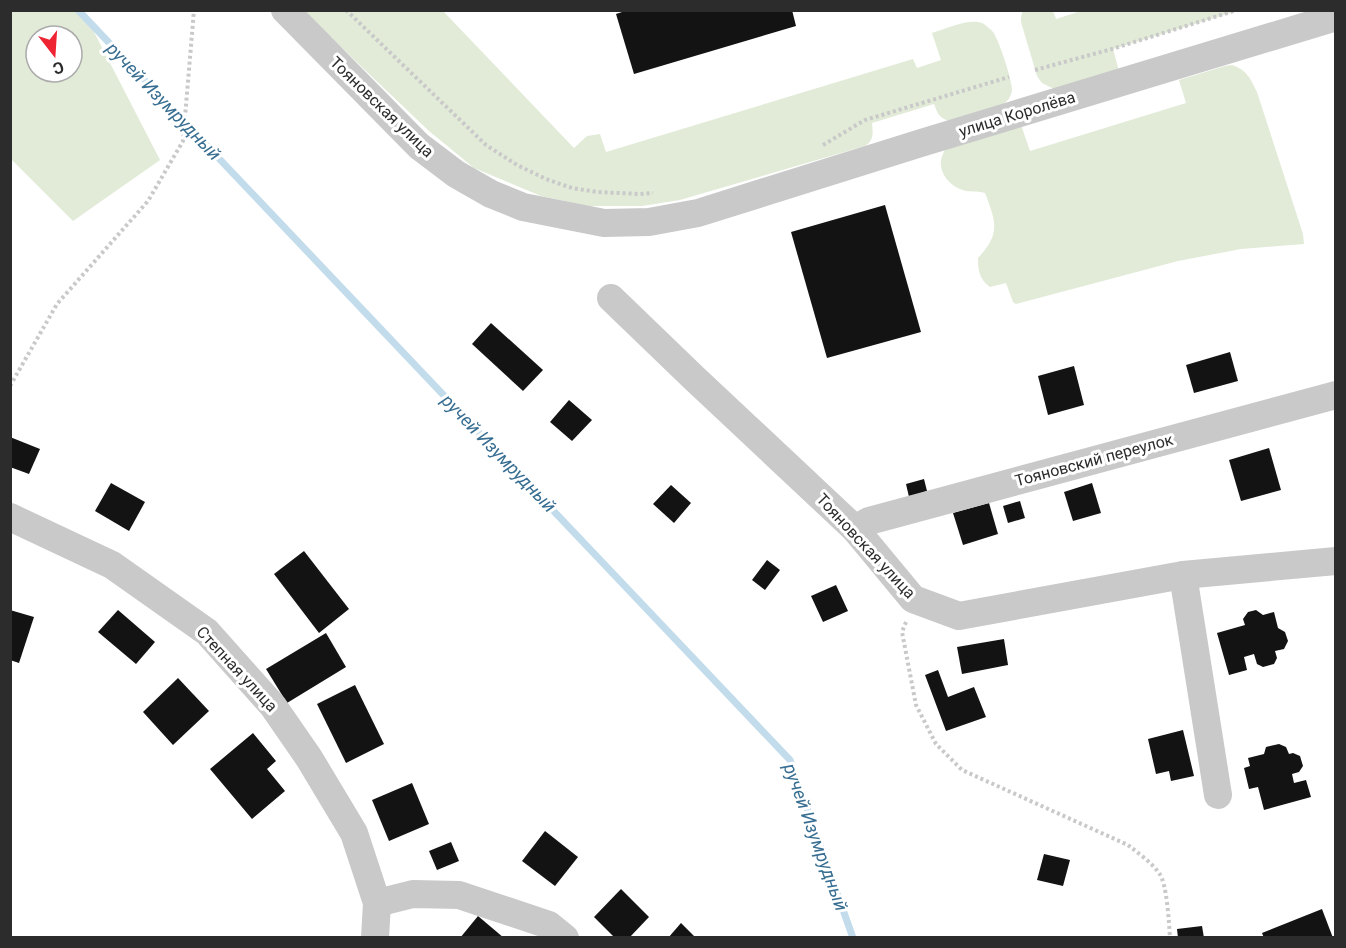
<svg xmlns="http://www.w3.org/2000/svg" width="1346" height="948" font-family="Roboto,sans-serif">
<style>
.green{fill:#e2ebd8;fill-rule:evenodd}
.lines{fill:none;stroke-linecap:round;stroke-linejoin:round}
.stream{stroke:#c3dcec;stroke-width:7}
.building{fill:#131313}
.path{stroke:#c9c9c9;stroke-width:4;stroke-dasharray:3 3;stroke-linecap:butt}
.minor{stroke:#c9c9c9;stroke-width:28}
.labels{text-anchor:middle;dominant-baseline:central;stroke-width:6;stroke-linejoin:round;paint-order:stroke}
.street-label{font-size:16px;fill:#2c2c2c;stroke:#fff}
.water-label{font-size:18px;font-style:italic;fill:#376e91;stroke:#fff}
</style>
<rect width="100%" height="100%" fill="#fff"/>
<g class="green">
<polygon points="1023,10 1053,11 1056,19 1084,10 1237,11 1113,49 1119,71 1054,89 1042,83 1037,76 1021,22 1021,17"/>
<path d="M10 11H78L93 30 160 160 73 221 11 159ZM36 36H72V72H36Z"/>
<path d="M303 11H443L574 148 587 136 600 134 606 152 913 59 917 68 941 60 932 33C945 29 969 18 982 23 986 25 990 29 993 32 999 40 1012 80 1012 90 1011 97 1008 101 1002 105L948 121C938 116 938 114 934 104L872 123C873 133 874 140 865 146L680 200 642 206H588L541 196 474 168 429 131Z"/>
<path d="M1232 65C1247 70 1250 78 1257 92L1303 234 1304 244 1241 249 1178 261 1016 304 1013 302 1006 283 990 287C979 279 978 270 978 258 1001 233 996 222 985 193 979 191 973 192 966 191 952 188 939 175 941 160 942 155 945 150 946 146L1020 122 1030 151 1186 103 1179 80 1225 66Z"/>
</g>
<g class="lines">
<polyline class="stream" points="78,10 790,760 853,938"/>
</g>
<g class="building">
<polygon points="628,10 792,10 796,26 634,74 616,14"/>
<polygon points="885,205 921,332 827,358 791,232"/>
<polygon points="491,323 543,370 523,391 472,344"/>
<polygon points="1230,352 1238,381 1194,393 1186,365"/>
<polygon points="1074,366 1084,405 1048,415 1038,376"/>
<polygon points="569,400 592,420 572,441 550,422"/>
<polygon points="10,437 40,449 29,474 10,467"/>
<polygon points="1269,448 1281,490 1241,501 1229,460"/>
<polygon points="924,479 927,491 909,497 906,484"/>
<polygon points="111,483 145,502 129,531 95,511"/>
<polygon points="1092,483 1101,513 1073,521 1064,492"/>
<polygon points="671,485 691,503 674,523 653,504"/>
<polygon points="1020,501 1025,518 1008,523 1003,506"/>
<polygon points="989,503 998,534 963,545 953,513"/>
<polygon points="304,551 349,609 319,633 274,574"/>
<polygon points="767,560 780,570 765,590 752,580"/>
<polygon points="836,585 848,611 823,622 811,596"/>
<polygon points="10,610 34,617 19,663 10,660"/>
<polygon points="118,610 155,642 136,664 98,632"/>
<polygon points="1256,610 1263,615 1274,612 1278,628 1285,632 1288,641 1284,649 1275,651 1277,658 1274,664 1263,667 1257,664 1254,654 1244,657 1247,670 1229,675 1217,633 1245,625 1243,619 1248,612"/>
<polygon points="326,633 346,667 287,703 266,669"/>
<polygon points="1004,639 1008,665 962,674 957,647"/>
<polygon points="938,670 948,697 974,687 986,717 946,731 925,675"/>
<polygon points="178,678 209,711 173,745 143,712"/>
<polygon points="355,685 384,744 346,763 317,704"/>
<polygon points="1183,730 1194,776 1171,781 1169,771 1156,774 1148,739"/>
<polygon points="253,733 276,761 267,769 285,791 252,819 210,769"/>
<polygon points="1279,744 1286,747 1289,754 1293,753 1300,756 1303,766 1299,772 1292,774 1294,783 1306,780 1311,797 1264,810 1258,787 1249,789 1244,768 1250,766 1248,758 1264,754 1266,747"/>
<polygon points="412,783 429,824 389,841 372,800"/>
<polygon points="545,831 578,857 555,886 522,861"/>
<polygon points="451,842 459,861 437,870 429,851"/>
<polygon points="1044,854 1070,860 1063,886 1037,880"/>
<polygon points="621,889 649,917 629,938 615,938 594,917"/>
<polygon points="1322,909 1333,938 1264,938 1262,933"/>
<polygon points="478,916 504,938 460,938"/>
<polygon points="681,923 696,938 668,938"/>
<polygon points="1202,926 1204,938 1178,938 1177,929"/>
</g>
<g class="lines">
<g class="path">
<polyline points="346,10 486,145 517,165 546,179 572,188 597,192 640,194 653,193"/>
<polyline points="1035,70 1112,49 1237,10"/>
<polyline points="823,145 865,120 1009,77"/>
<polyline points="10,386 57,304 148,201 183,141 194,10"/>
<path d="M906 622 902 632 916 705 936 744 962 770 1128 845C1138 853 1151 862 1159 873 1167 883 1169 923 1170 938"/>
</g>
<g class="minor">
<polyline points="285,10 419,146 456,174 491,194 523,207 604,223 649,222 698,213 921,143 1336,17"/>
<polyline points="611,298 694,378 855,529 913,599 959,616 1183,575 1336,561"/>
<polyline points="10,517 112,565 207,632 273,706 309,758 354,833 377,903 375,938"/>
<polyline points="855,529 869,521 1336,395"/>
<polyline points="1183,575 1218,795"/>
<polyline points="377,903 413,894 459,895 549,925 565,938"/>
</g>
</g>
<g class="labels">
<g class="street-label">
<text transform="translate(382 107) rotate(44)">Тояновская улица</text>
<text transform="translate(1017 114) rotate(-17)">улица Королёва</text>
<text transform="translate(1094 460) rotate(-15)">Тояновский переулок</text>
<text transform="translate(866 546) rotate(47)">Тояновская улица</text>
<text transform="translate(237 669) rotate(47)">Степная улица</text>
</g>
<g class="water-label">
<text transform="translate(164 101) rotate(46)">ручей Изумрудный</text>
<text transform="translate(499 453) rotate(46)">ручей Изумрудный</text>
<text transform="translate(816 837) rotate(70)">ручей Изумрудный</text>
</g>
</g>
<rect width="1346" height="948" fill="none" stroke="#2c2c2c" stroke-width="24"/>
<g transform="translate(54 54) rotate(163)"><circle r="28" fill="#ffffff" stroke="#ababab" stroke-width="1.5"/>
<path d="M0-4.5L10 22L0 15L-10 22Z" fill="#ee2433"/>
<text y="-9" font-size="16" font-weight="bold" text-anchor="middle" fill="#2c2c2c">С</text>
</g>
</svg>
